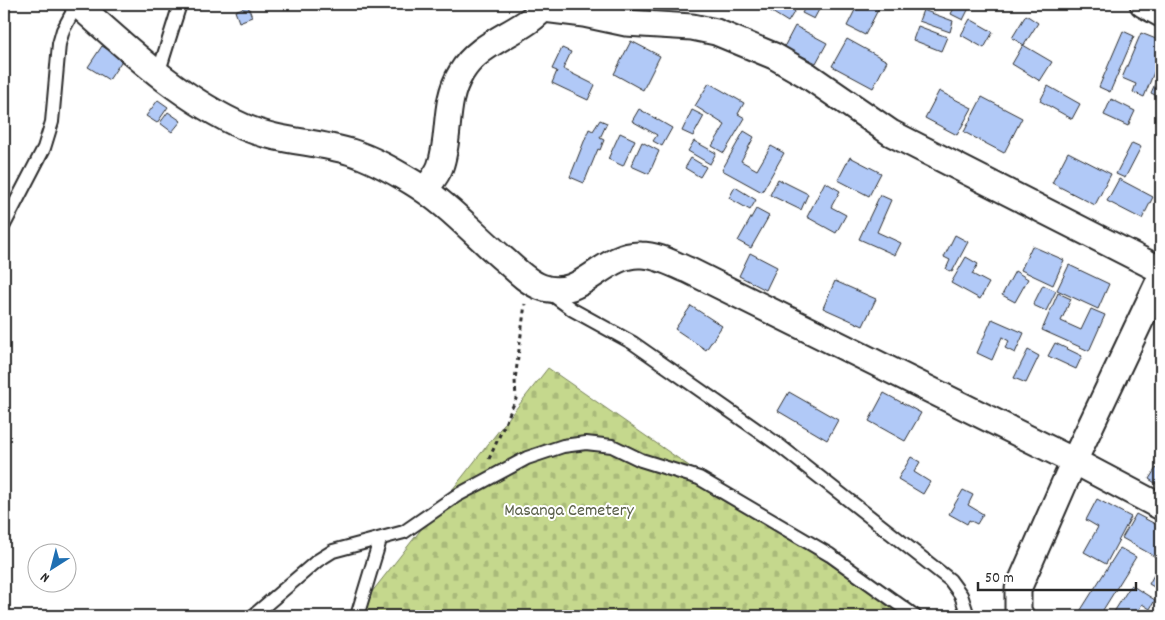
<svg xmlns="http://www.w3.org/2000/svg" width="1165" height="620" font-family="Dekko,sans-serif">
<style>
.cemetery{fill:url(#cemetery-stones);stroke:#78825c}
.building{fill:#b1c9f7;stroke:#2b2b2b}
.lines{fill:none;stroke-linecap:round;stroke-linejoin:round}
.service-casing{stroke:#2b2b2b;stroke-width:16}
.minor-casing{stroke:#2b2b2b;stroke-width:29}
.path{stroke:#2b2b2b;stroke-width:3;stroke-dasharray:4 4;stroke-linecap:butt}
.service{stroke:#fff;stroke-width:12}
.minor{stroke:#fff;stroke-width:25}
.labels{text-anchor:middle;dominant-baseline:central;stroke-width:4;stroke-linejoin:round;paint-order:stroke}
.park-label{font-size:18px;fill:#595f48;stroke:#fff}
</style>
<defs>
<pattern id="cemetery-stones" width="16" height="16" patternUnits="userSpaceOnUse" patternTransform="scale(1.25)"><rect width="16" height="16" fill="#c5d88d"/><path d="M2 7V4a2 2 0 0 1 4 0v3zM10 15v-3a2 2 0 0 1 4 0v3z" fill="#a9ba7a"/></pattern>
</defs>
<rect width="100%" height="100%" fill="#fff"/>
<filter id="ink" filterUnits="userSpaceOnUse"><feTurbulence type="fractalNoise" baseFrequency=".02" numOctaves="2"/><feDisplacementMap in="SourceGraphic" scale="10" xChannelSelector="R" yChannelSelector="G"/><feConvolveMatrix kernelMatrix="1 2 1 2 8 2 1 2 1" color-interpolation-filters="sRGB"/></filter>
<g filter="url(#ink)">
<polygon class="cemetery" points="548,368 905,616 353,616"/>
<g class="building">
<polygon points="759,4 799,4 788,22"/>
<polygon points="807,4 822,4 814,19 802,13"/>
<polygon points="858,4 874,4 880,6 865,35 847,26"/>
<polygon points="956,4 971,4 963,20 951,14"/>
<polygon points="248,6 252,17 239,22 235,11"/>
<polygon points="923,10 953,21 950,32 919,21"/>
<polygon points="1026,15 1038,23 1024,45 1012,38"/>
<polygon points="970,19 993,32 984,48 961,35"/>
<polygon points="795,26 827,43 816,63 784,47"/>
<polygon points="918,26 947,37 941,51 913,40"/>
<polygon points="1123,31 1134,36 1110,92 1099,87"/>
<polygon points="1141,33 1161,41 1161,55 1144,97 1133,92 1136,84 1122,78"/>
<polygon points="847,39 887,61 873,88 832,66"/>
<polygon points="631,41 660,56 643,90 614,74"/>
<polygon points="1023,45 1052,62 1040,81 1012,64"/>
<polygon points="102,46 123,59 109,80 88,67"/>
<polygon points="562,48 571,52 563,69 595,85 588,100 552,83 557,71 552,69"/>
<polygon points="1161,70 1161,98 1151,93"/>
<polygon points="709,83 744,103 738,114 745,118 724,153 712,146 725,125 695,106"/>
<polygon points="1048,86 1080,104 1072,119 1040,101"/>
<polygon points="939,91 972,108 957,135 925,118"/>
<polygon points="982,97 1022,118 1004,153 964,132"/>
<polygon points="1111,99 1135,111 1128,126 1104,115"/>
<polygon points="158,100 168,107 157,123 146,116"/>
<polygon points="639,109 672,128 662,146 653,141 657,135 632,121"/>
<polygon points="692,110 704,116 693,136 682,131"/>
<polygon points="168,112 181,121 172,132 160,123"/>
<polygon points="600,120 607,123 600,138 604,140 600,150 598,149 584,183 570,177 589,129 593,131"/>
<polygon points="744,131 754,137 741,161 757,170 771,146 784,153 762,192 722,170"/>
<polygon points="620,133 635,140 623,166 608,159"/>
<polygon points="694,141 716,153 710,164 688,151"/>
<polygon points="642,142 659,151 649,174 631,166"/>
<polygon points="1132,143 1141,147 1125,178 1116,174"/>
<polygon points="1068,152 1111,174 1095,205 1052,183"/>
<polygon points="850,157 881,173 869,196 838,180"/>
<polygon points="691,158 706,167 700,177 685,168"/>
<polygon points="778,179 808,194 801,210 770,195"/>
<polygon points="1119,179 1153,197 1142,219 1107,201"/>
<polygon points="825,182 840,191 831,207 846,215 836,233 807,217"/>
<polygon points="735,187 756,200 750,210 729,198"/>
<polygon points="880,195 891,200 877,232 901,243 895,255 859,239"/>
<polygon points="756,209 769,216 751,248 738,241"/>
<polygon points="955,235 968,242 952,272 946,269 950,260 944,257"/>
<polygon points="1032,246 1064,260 1053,285 1021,270"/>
<polygon points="750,253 777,267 766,290 739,276"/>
<polygon points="966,257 978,264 972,274 989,283 980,299 951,283"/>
<polygon points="1069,265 1109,284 1098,309 1057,290"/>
<polygon points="1015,271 1028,279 1015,302 1002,295"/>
<polygon points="835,281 876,299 863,326 823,308"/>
<polygon points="1043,285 1056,291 1046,311 1033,305"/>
<polygon points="1058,293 1071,299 1061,321 1081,330 1091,309 1105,315 1089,351 1042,330"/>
<polygon points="691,306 722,326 706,350 675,329"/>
<polygon points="992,319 1024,333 1015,353 1005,348 1009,341 1002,337 992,360 977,353"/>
<polygon points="1055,343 1082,356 1076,369 1048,356"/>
<polygon points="1028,350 1039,356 1026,383 1014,378"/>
<polygon points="789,392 838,420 827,440 778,411"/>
<polygon points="884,393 921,413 905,441 869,421"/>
<polygon points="911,457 920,462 914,472 930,482 923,494 898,479"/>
<polygon points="1156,468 1161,472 1161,487 1149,479"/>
<polygon points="963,490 973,495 968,505 983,514 977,524 969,520 967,524 949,514"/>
<polygon points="1097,499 1131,517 1106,564 1084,552 1098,527 1086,520"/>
<polygon points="1136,514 1161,527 1161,560 1122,538"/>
<polygon points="1120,548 1136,557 1103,610 1112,615 1131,585 1155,600 1150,609 1142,604 1135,616 1085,616 1079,613"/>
<polygon points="1161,562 1161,591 1149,584"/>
</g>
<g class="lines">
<g class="service-casing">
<g id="service">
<polyline points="158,74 180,4"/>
<polyline points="4,225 44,148 52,122 59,44 63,30 77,4"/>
<polyline points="547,291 573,310 633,343 780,446 950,580 961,595 968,616"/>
<polyline points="253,616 317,561 333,551 404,532 456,496 527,458 563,446 586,443 612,446 641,460 699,478 830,555 915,616"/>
<polyline points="357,616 380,540"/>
</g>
</g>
<g class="minor-casing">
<g id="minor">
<path d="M77 4C129 50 180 99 244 127 279 142 316 141 351 152 373 159 392 170 412 182 447 203 476 236 507 262 517 271 528 282 541 287 582 302 602 253 641 255 657 255 673 264 688 270L1074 461 1161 507"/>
<polyline points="1143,4 1161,14"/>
<polyline points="544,9 584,14 626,23 692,27 716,32 774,56 807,75 891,133 1161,270"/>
<path d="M425 190C430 183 437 175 440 167 451 137 443 102 461 73 481 39 525 33 547 4"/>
<polyline points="1021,616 1018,611 1018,589 1074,461 1161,277"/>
</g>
</g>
<polyline class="path" points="489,459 516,399 515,380 525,304"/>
<use href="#service" class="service"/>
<use href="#minor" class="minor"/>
</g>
</g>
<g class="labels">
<g class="park-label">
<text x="569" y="511">Masanga Cemetery</text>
</g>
</g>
<rect width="1165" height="620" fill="none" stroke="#fff" stroke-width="20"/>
<rect x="10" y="10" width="1145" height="600" fill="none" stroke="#2b2b2b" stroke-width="2" filter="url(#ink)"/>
<g transform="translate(52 568) rotate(216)"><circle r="24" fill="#ffffff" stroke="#aaaaaa"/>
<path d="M0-4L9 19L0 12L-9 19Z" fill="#1f6fb2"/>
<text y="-8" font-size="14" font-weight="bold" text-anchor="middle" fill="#2b2b2b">N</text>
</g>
<path d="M978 582v8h158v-8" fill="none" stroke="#2b2b2b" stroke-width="2.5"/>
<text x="985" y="582" font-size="15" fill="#2b2b2b" stroke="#ffffff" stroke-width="4" paint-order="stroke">50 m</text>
</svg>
